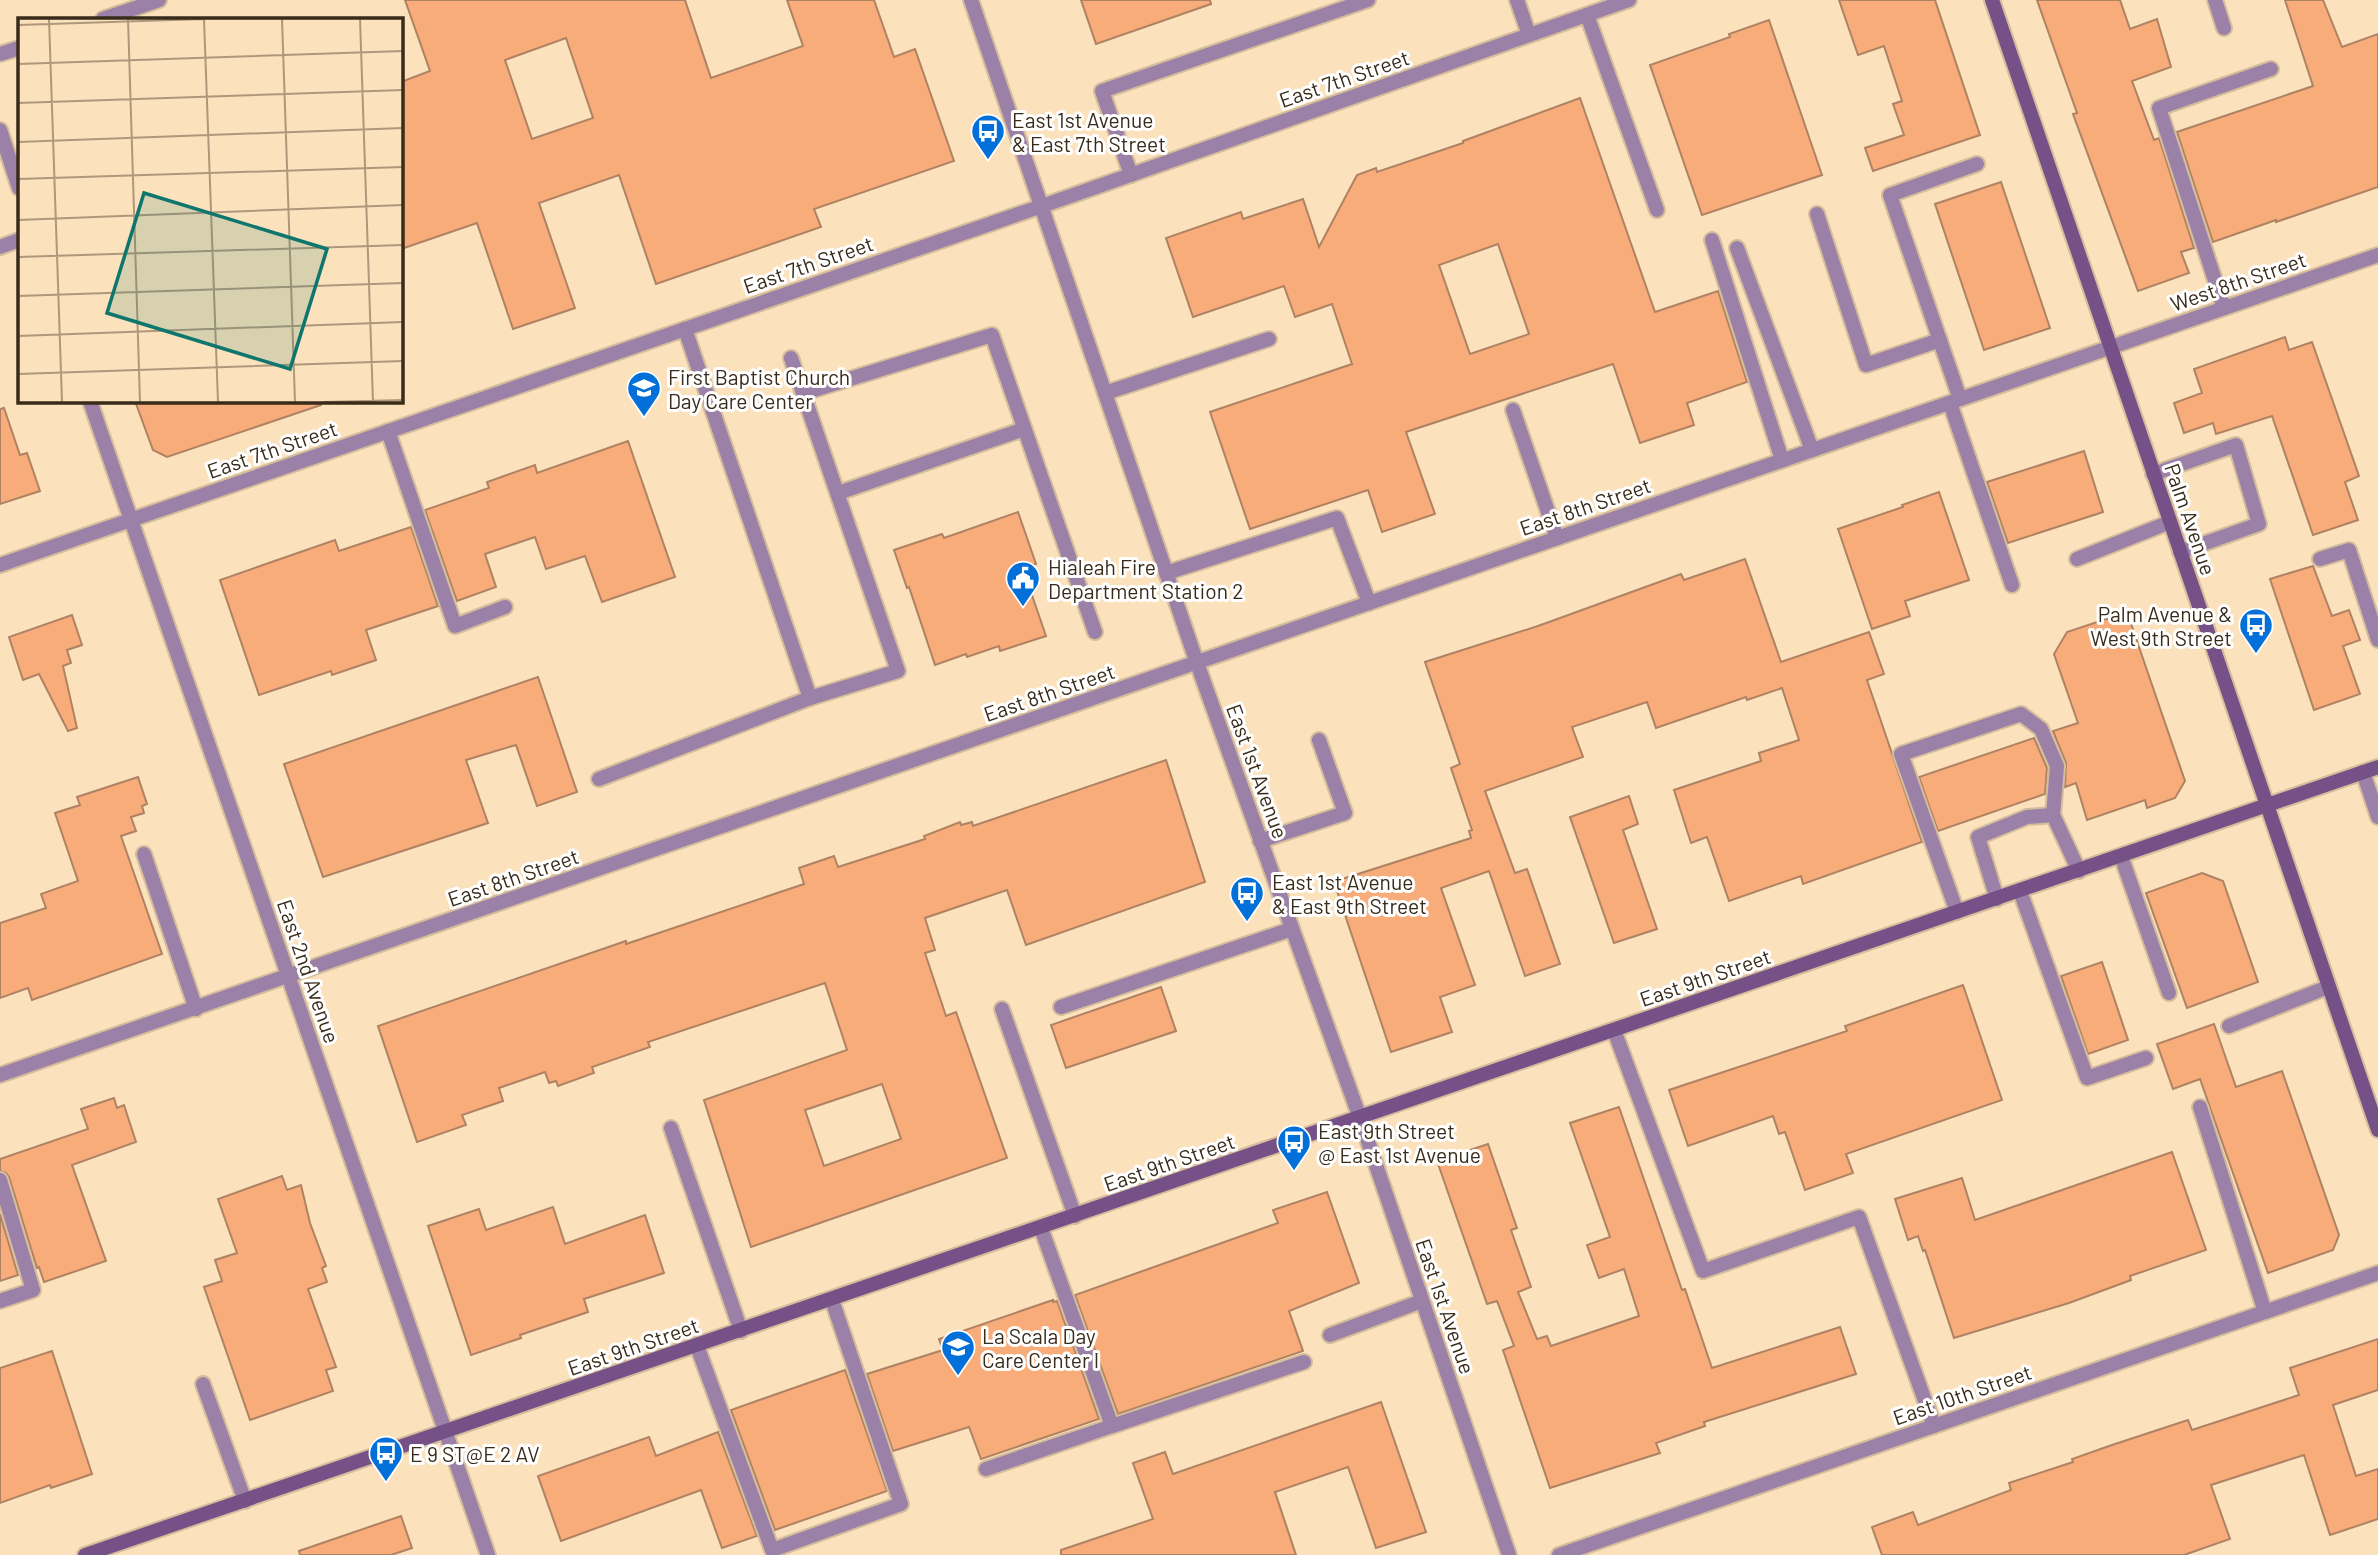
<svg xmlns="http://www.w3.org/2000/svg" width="2378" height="1555" font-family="Barlow,sans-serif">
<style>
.building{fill:#f7ac79;stroke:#af8264;stroke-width:2;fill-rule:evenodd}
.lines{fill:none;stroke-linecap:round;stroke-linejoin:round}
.service-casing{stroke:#d5bd9c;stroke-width:18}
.minor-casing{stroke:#d5bd9c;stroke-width:18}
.tertiary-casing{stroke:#d5bd9c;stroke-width:18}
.secondary-casing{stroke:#d5bd9c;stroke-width:18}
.service{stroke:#9b81a7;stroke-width:14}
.minor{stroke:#9b81a7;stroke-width:14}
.tertiary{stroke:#9b81a7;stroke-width:14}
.secondary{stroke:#765187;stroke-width:14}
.labels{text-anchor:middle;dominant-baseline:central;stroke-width:6;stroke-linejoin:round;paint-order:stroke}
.street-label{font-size:21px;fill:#382b19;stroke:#fff}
.poi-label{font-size:21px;fill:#382b19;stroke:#fff;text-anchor:start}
.inset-road{fill:none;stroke:#ae987b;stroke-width:2}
.view{fill:#0f766e;fill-opacity:0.15;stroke:#0f766e;stroke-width:3.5}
.inset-edge{fill:none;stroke:#382b19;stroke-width:3.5}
</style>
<rect width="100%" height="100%" fill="#fce1bd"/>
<g class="building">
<path d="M405 0H685L711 78 803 46 787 0H874L894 57 915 49 954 161 814 209 821 227 656 284 619 175 539 203 575 308 513 329 477 223 401 249V82L430 71ZM566 38 593 118 532 139 505 60Z"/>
<polygon points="1081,0 1210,0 1211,4 1096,44"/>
<polygon points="1839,0 1935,0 1980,135 1873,171 1865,148 1904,135 1893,104 1902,101 1884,46 1858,55"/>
<polygon points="2037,0 2120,0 2130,29 2157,19 2171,67 2132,81 2154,140 2159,138 2194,248 2181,252 2189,273 2138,291 2073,114 2077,113"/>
<polygon points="2285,0 2323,0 2342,47 2378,34 2378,187 2276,222 2276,220 2213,242 2177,132 2313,86"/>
<polygon points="1769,20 1822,175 1702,215 1650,65 1730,37 1729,34"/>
<path d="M1580 98 1655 312 1718 291 1747 382 1687 403 1694 425 1640 443 1613 364 1406 432 1435 514 1382 532 1368 490 1250 529 1210 412 1352 364 1332 304 1295 317 1284 286 1193 317 1166 238 1241 212 1243 219 1303 199 1319 247 1357 175 1376 168 1377 172 1463 143V141ZM1498 244 1529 334 1470 354 1439 265Z"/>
<polygon points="2001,182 2050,328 1984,350 1935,204"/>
<polygon points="2285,337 2289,350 2312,342 2359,476 2345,482 2358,520 2313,535 2272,416 2216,434 2213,423 2184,433 2174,403 2202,393 2194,369"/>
<polygon points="135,401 321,401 321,405 167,457 153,450"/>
<polygon points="4,408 20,455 27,453 40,491 0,504 0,409"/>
<polygon points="628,441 675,577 602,602 585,556 546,569 535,537 485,554 496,587 457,601 425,510 489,488 487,482 535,465 537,473"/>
<polygon points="2084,451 2103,512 2008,543 1987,482"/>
<polygon points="1939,492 1969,580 1905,601 1910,616 1872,629 1838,529 1903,507 1902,505"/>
<polygon points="1018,512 1036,564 1023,569 1046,636 1000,651 999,646 967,657 966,654 935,665 909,587 907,588 894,550 942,534 944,538"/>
<polygon points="411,527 438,606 366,630 376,660 332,675 331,671 259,695 220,580 335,540 339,551"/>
<polygon points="1745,559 1781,662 1869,632 1884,674 1867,680 1922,842 1803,884 1801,876 1729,901 1707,837 1691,843 1674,790 1761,761 1759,753 1799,740 1782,688 1747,700 1746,697 1656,728 1647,702 1572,727 1583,757 1485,791 1515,873 1527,869 1560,964 1525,976 1489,871 1441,888 1475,985 1440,997 1452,1032 1391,1052 1335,885 1337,884 1336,881 1471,838 1469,831 1472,830 1451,768 1460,764 1425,662 1538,626 1681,574 1684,580"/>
<polygon points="2313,566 2332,616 2349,610 2360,640 2343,646 2360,694 2314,710 2270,579"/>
<polygon points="2127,612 2185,781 2175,798 2147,808 2145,800 2087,820 2076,783 2065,787 2066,763 2053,731 2078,723 2054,654 2067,632"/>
<polygon points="72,615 82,645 67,650 71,663 63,666 77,728 68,731 39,674 23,680 9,637"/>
<polygon points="538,677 577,792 537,806 516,745 466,760 488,823 323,877 284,764"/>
<polygon points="2034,738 2047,768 2045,794 1938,831 1919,777"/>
<path d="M1166 760 1205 882 1026 945 1007 890 925 918 935 950 925 953 946 1016 956 1012 1007 1158 751 1247 704 1100 847 1050 825 983 648 1042 650 1047 592 1067 594 1073 558 1086 556 1081 549 1083 545 1072 499 1088 503 1101 462 1115 466 1125 417 1142 378 1026 626 941V944L804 884 799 868 834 856 838 867 925 839 924 836 960 822 961 825 972 822 973 826ZM882 1084 901 1139 824 1166 805 1110Z"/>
<polygon points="138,777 147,804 142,806 144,813 131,817 136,831 121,836 162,954 32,1000 28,988 0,998 0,923 46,908 41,894 78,881 55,813 80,805 77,797"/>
<polygon points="1629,796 1638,824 1623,830 1657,929 1614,943 1570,817"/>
<polygon points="2202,873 2223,881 2258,982 2187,1008 2146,893"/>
<polygon points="2102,962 2128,1040 2088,1054 2061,976"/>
<polygon points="1963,985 2002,1100 1846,1154 1853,1173 1805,1190 1785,1132 1779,1134 1773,1116 1688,1146 1669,1090 1847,1031 1845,1026"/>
<polygon points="1161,987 1176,1031 1066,1068 1051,1025"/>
<polygon points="2214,1024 2236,1087 2282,1071 2339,1235 2333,1250 2268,1273 2200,1079 2173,1089 2157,1044"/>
<polygon points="114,1098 117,1108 124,1105 136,1142 72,1165 106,1261 44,1282 39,1267 37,1268 9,1177 6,1173 0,1171 0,1159 88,1129 81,1109"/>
<polygon points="1619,1107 1682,1290 1685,1289 1712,1368 1840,1327 1856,1374 1704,1422 1705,1426 1656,1443 1660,1453 1550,1488 1503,1350 1514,1346 1497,1301 1487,1304 1437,1161 1488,1144 1517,1228 1511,1230 1531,1287 1518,1292 1537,1339 1547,1336 1551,1346 1639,1316 1624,1269 1599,1278 1587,1245 1610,1237 1570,1123"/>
<polygon points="2172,1152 2206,1250 2130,1276 2131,1280 2069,1303 1954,1338 1925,1250 1923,1251 1918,1236 1908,1240 1895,1199 1962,1178 1975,1220"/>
<polygon points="282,1176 287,1190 301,1185 310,1223 326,1266 322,1268 327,1282 308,1289 336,1367 326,1370 333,1391 250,1420 204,1287 222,1281 215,1260 237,1253 218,1199"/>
<polygon points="1327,1192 1359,1283 1289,1311 1303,1351 1118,1414 1075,1295 1278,1223 1273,1210"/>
<polygon points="553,1207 565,1244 645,1215 664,1273 584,1299 588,1312 520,1335 521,1338 471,1355 428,1226 479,1209 486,1230"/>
<polygon points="0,1214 18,1275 0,1281"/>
<polygon points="1053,1300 1053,1302 1057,1301 1099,1419 981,1459 969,1427 893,1451 867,1374 943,1350 939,1339"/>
<polygon points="2378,1339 2378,1390 2333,1405 2356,1476 2378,1469 2378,1519 2330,1535 2304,1455 2211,1485 2230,1539 2184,1555 1882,1555 1872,1527 1913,1512 1918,1525 2011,1490 2009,1483 2073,1462 2072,1459 2112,1445 2188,1420 2192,1430 2299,1395 2290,1368"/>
<polygon points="52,1351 92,1474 51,1488 50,1485 0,1503 0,1368"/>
<polygon points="845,1370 887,1491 775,1530 731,1410"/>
<polygon points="1381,1402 1426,1532 1376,1548 1348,1467 1275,1492 1296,1555 1061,1555 1061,1550 1153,1519 1133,1463 1165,1452 1173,1474"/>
<polygon points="718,1432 757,1536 722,1548 701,1490 561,1541 538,1476 649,1437 656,1456"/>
<polygon points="401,1516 412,1548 391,1555 300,1555 299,1551"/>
</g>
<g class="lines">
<g class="service-casing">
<g id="service">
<polyline points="1517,0 1529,35"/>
<polyline points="2215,0 2224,28"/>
<polyline points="1587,15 1657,210"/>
<polyline points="1131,175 1102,91 1368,0"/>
<polyline points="1817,214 1866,365 1940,340"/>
<polyline points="1712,240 1782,460"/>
<polyline points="0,247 19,240"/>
<polyline points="1737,248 1812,450"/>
<polyline points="2224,308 2159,108 2271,69"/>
<polyline points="791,358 898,671 810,698"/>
<polyline points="804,393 992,335 1095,632"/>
<polyline points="1105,393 1269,339"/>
<polyline points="1960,399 1890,195 1977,164"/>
<polyline points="1950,403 2012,585"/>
<polyline points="1513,410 1557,538"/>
<polyline points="388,431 455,626 505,607"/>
<polyline points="2153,474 2236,445 2259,524 2180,552"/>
<polyline points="838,493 1024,429"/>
<polyline points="2077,559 2170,522"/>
<polyline points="2320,559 2349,550 2378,640"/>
<polyline points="1166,573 1337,518 1369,603"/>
<polyline points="2363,772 2378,817"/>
<polyline points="599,779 810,698 685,329"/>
<polyline points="1260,841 1345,813 1319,740"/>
<polyline points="144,854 196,1009"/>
<polyline points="2121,856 2169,993"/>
<polyline points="2020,891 2087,1078 2146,1058"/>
<polyline points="1997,899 1978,837 2027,817 2053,815 2079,871"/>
<polyline points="1957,912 1901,754 2021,714 2041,729 2057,766 2053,815"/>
<polyline points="1061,1007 1292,929"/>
<polyline points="1002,1009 1075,1216"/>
<polyline points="2229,1026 2328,987"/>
<polyline points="1614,1030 1703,1271 1859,1217 1934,1426"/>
<polyline points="2200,1107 2265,1312"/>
<polyline points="671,1128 741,1331"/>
<polyline points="0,1180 33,1290 0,1301"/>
<polyline points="1041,1228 1112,1426 1304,1362"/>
<polyline points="1330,1335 1422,1301"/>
<polyline points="697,1346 772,1550 901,1504 832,1300"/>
<polyline points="203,1384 245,1501"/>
<polyline points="986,1469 1112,1426"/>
</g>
</g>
<g class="minor-casing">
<g id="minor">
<polyline points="103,19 159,0"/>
<polyline points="0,54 19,48"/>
<polyline points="0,130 19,188"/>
<polyline points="90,401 488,1555"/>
<polyline points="0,565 1042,206 1629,0"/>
<polyline points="0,1075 2378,255"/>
<polyline points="1559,1555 2378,1273"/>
</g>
</g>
<g class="tertiary-casing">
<polyline id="tertiary" points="971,0 1197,663 1360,1118 1509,1555"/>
</g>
<g class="secondary-casing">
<g id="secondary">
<polyline points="1992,0 2378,1130"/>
<polyline points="85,1555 2378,767"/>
</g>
</g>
<use href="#service" class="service"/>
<use href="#minor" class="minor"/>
<use href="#tertiary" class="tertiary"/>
<use href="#secondary" class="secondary"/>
</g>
<defs>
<g id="bus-pin" transform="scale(1.75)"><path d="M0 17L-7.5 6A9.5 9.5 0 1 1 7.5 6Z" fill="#0270d8" stroke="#fff"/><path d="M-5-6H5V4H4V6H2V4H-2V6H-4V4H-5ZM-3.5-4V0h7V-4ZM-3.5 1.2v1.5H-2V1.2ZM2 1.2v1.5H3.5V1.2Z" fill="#fff"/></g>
<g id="school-pin" transform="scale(1.75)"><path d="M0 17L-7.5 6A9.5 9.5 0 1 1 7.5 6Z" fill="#0270d8" stroke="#fff"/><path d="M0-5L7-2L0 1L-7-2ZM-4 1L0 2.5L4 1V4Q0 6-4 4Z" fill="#fff"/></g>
<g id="civic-pin" transform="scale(1.75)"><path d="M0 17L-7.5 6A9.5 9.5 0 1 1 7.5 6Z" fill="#0270d8" stroke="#fff"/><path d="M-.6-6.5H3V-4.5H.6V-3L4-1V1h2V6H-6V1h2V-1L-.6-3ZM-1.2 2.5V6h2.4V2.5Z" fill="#fff"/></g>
</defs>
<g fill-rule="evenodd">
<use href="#bus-pin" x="988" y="131"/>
<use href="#school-pin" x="644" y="388"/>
<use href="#civic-pin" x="1023" y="578"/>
<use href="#bus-pin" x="2256" y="625"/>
<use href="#bus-pin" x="1247" y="893"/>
<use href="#bus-pin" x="1294" y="1142"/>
<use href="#school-pin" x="958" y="1347"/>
<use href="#bus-pin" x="386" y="1453"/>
</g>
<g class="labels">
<g class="street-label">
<text transform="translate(1344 78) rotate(-19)">East 7th Street</text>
<text transform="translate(808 264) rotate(-19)">East 7th Street</text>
<text transform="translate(2238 281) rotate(-19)">West 8th Street</text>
<text transform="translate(272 449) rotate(-19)">East 7th Street</text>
<text transform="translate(1585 506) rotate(-19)">East 8th Street</text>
<text transform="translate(2191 519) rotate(71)">Palm Avenue</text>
<text transform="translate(1049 692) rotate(-19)">East 8th Street</text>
<text transform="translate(1258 771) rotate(70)">East 1st Avenue</text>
<text transform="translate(513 877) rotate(-19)">East 8th Street</text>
<text transform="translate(309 971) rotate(71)">East 2nd Avenue</text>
<text transform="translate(1705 977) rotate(-19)">East 9th Street</text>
<text transform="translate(1169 1162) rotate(-19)">East 9th Street</text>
<text transform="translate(1446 1306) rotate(71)">East 1st Avenue</text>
<text transform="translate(633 1346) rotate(-19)">East 9th Street</text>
<text transform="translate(1962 1394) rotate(-19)">East 10th Street</text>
</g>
<g class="poi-label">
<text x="1012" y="119">East 1st Avenue<tspan x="1012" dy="24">&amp; East 7th Street</tspan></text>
<text x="668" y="376">First Baptist Church<tspan x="668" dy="24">Day Care Center</tspan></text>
<text x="1048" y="566">Hialeah Fire<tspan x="1048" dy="24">Department Station 2</tspan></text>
<text x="2232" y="613" text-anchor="end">Palm Avenue &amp;<tspan x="2232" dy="24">West 9th Street</tspan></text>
<text x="1272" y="881">East 1st Avenue<tspan x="1272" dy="24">&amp; East 9th Street</tspan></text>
<text x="1318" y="1130">East 9th Street<tspan x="1318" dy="24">@ East 1st Avenue</tspan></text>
<text x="982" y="1335">La Scala Day<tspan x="982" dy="24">Care Center I</tspan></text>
<text x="410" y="1453">E 9 ST@E 2 AV</text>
</g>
</g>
<g transform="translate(18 18)">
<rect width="385" height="385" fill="#fce1bd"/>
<path class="inset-road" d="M31 1 44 384M110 1 122 384M186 1 200 384M264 1 277 384M342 1 355 384M0 7 186 1M0 46 385 33M0 85 385 72M0 124 385 110M0 161 385 149M0 202 385 187M0 239 385 227M0 278 385 265M0 318 385 304M0 356 385 343M306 384 385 382"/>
<path class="view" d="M126 175 309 231 272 351 89 295Z"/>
<rect width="385" height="385" class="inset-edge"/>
</g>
</svg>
